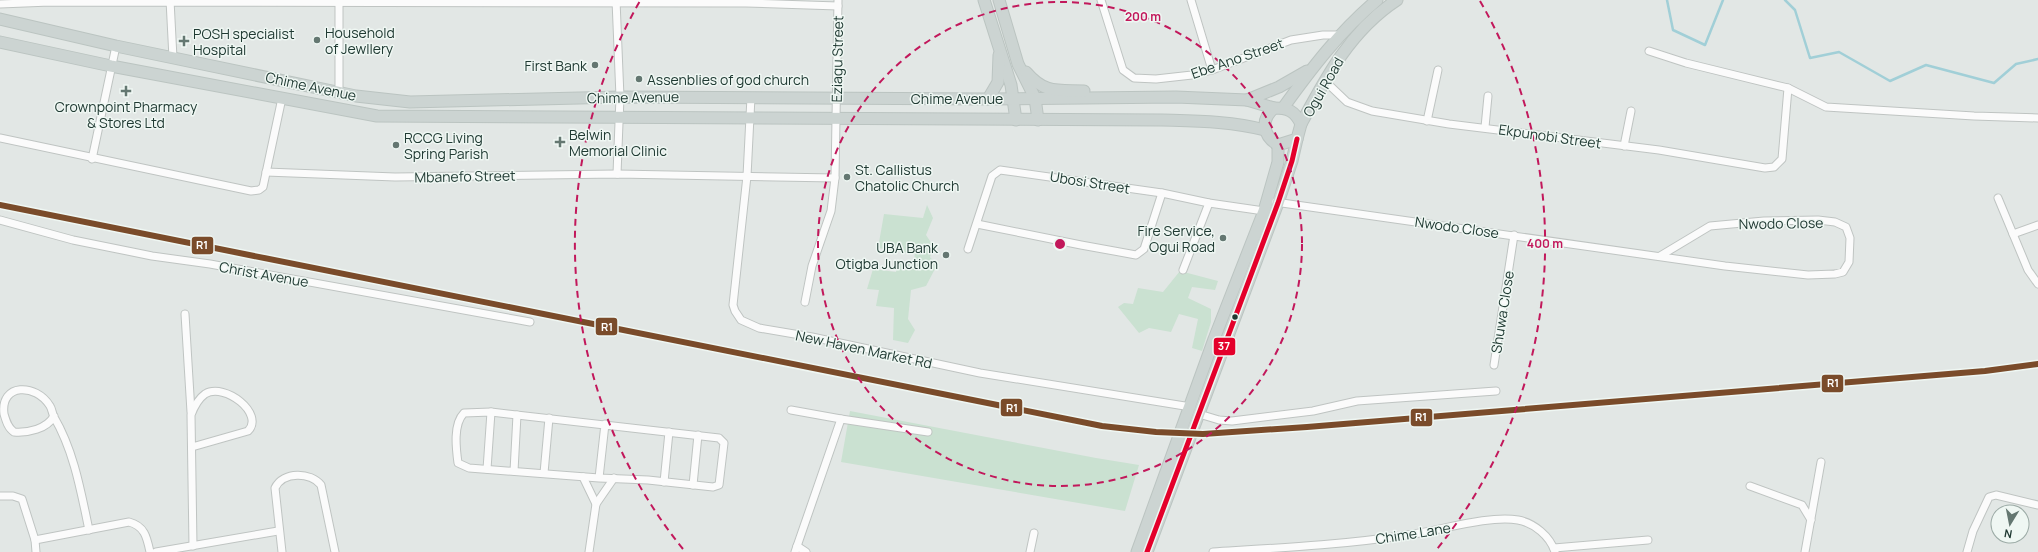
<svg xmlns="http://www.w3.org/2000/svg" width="2038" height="552" font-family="Manrope,sans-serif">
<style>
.green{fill:#cae1d1}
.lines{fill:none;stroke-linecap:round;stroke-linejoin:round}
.stream{stroke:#a1cfd7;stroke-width:2.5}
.minor-casing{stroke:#bfc4c2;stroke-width:9}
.primary-casing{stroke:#bbc4c1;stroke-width:13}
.minor{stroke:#fbfbfb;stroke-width:7}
.primary{stroke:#ccd4d2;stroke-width:11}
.bus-1-casing{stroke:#eff7f3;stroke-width:8}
.bus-1{stroke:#e4002b;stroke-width:5}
.rail-1-casing{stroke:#eff7f3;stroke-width:9}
.rail-1{stroke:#7a4b2a;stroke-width:6}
.ring{fill:none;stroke:#c2185b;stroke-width:2;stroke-dasharray:7 5}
.poi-dot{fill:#647771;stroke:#eff7f3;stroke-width:1.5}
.bus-dot{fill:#203a33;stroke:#eff7f3;stroke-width:1.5}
.labels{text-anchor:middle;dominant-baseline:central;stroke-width:3;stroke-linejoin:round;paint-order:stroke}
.poi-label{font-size:14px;fill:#203a33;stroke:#eff7f3;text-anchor:start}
.street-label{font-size:14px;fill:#203a33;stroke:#eff7f3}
.centre{fill:#c2185b;stroke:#eff7f3;stroke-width:2}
.ring-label{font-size:12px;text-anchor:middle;font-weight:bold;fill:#c2185b;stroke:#eff7f3;stroke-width:3;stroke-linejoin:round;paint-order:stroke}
.line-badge{stroke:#eff7f3;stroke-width:1.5}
.badge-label{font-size:11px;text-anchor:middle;font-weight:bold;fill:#fff}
</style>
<rect width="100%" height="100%" fill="#e2e7e5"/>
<g class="green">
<polygon points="927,205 933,218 926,235 934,247 930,257 937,265 926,286 911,290 908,319 915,330 908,343 893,340 894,308 876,306 879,290 867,289 873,269 896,272 898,262 913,264 915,254 878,248 884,214 923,218"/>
<polygon points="1180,271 1218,281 1215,290 1192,287 1188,298 1211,309 1211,322 1202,351 1192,348 1198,319 1179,314 1171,332 1149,328 1139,333 1118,307 1124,303 1133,304 1138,288 1163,292"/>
<polygon points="850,411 1096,458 1139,465 1125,511 841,462"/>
</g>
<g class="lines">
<g class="stream">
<polyline points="1667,0 1673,30 1705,45 1723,0"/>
<polyline points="1785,0 1795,10 1810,58 1839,52 1890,81 1926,65 1994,83 2016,64 2038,59"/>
</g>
<g class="minor-casing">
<g id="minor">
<polyline points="170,0 173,58"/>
<polyline points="339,0 339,92"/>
<polyline points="616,0 620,97 617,174"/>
<polyline points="1101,0 1123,70 1134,78 1156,79 1192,75 1212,70 1291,40 1323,35 1340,35"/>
<polyline points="1191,0 1212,70"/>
<polyline points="0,4 50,2 746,3 838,6"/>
<polyline points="1649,51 1686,63 1788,88 1826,107 1974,116 2038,118"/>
<polyline points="1325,81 1347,102 1372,111 1449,124 1659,150 1765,168 1774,167 1782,159 1788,88"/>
<polyline points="751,97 747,176 733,305 735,311 741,320 759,328 812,337 980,373 1191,407"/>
<polyline points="1427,121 1438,70"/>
<polyline points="1485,127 1488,96"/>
<polyline points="0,138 251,191 259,190 263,187 282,98"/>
<polyline points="1624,146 1631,111"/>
<polyline points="92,159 116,46"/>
<polyline points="266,172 395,177 617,174 835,178 838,0"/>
<polyline points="1998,198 2028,270 2038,284"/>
<polyline points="1275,202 1725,266 1808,275 1835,274 1843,272 1849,262 1850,238 1846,227 1835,222 1818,220 1764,221 1710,226 1660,256"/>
<polyline points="0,220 73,240 152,256 210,264 530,322"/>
<polyline points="977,224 1081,245 1136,255 1144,249 1162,193"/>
<polyline points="2013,234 2038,225"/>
<polyline points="968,249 992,176 1000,170 1162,193 1209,203 1264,211"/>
<polyline points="1183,270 1209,203"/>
<polyline points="805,302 812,266 831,211 835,178"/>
<polyline points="185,314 191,412"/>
<polyline points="1494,365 1514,235"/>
<polyline points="791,410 841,419"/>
<polyline points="1199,414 1219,420 1232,421 1313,411 1357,401 1496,391"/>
<path d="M54 416C47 429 28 433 14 432 8 428 6 421 4 414 0 383 36 383 50 406 52 409 52 413 54 417 74 451 81 492 89 530"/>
<path d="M192 447 248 431C265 414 225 382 205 394 198 399 194 407 191 415L193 546"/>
<polyline points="487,469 491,412"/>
<polyline points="514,471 517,415"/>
<polyline points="544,473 549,418"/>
<polyline points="583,477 596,504"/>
<path d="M599 478 469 468 458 463C456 448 453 424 464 413L491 412 719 438 724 443 719 485 713 487 648 480 599 478 605 424"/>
<polyline points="664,482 669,432"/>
<polyline points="693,485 698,435"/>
<polyline points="1750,486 1802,505 1811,520"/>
<polyline points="0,496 13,496 22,499 35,540 36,552"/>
<path d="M35 540 129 522C145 526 147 538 150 552"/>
<polyline points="797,546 806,552"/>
<polyline points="1554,548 1648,540"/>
<polyline points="156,552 278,531"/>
<path d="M282 552 275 488C283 471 311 472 321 485L335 552"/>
<polyline points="589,552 596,504 614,478"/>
<polyline points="795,552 841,419 928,432"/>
<polyline points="1030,552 1034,533"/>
<path d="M1213 552C1278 548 1342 545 1407 535 1439 531 1487 515 1518 520 1534 523 1550 536 1555 552"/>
<polyline points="1805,552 1821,462"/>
<polyline points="1967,552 1973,531 1989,497 1996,495 2038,505"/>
</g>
</g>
<g class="primary-casing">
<g id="primary">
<polyline points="984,0 1011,85 1016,120"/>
<polyline points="999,0 1018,64 1035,98 1038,120"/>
<polyline points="0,19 116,46 356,96 410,102 620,97 988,99 1176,97 1247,100 1274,108"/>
<path d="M0 42 111 66 377 116 1162 120C1196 121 1231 121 1265 130"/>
<path d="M1026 72C1045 94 1057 90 1084 91"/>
<polyline points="988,99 998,82 999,55"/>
<polyline points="1247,100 1279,87 1307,71"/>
<path d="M1274 108C1288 108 1295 111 1301 124L1297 139 1278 145C1263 136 1260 120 1274 108Z"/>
<path d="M1283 108C1311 69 1340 31 1377 0"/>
<path d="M1301 124C1326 77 1351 30 1397 0"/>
<polyline points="1137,552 1214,339 1264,211 1278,162 1278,145"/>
<polyline points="1147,552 1278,203 1292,161 1297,139"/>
</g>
</g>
<use href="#minor" class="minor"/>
<use href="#primary" class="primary"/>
<g class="bus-1-casing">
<polyline id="bus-1" points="1147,552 1278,203 1292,161 1297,139"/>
</g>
<use href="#bus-1" class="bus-1"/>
<g class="rail-1-casing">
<polyline id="rail-1" points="0,205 1102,426 1156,432 1203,434 1307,427 1985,371 2038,364"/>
</g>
<use href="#rail-1" class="rail-1"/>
</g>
<g class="ring">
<circle cx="1060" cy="244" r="242"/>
<path d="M683 549A485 485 0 0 1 640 1M1480 1A485 485 0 0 1 1437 549"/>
</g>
<g class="poi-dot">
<circle cx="317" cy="40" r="4"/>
<path d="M182 35h4v4h4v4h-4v4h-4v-4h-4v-4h4z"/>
<circle cx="595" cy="65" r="4"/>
<circle cx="639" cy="79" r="4"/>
<path d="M124 85h4v4h4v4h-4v4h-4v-4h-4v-4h4z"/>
<path d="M558 136h4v4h4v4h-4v4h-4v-4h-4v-4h4z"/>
<circle cx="396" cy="145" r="4"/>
<circle cx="847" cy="177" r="4"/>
<circle cx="1223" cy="238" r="4"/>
<circle cx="946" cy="255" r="4"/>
</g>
<circle class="bus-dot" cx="1235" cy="317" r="3.5"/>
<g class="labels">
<g class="poi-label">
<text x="325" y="32">Household<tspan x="325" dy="16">of Jewllery</tspan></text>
<text x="193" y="33">POSH specialist<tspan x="193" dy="16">Hospital</tspan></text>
<text x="587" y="65" text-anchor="end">First Bank</text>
<text x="647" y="79">Assenblies of god church</text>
<text x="126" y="106" text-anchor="middle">Crownpoint Pharmacy<tspan x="126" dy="16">&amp; Stores Ltd</tspan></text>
<text x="569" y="134">Belwin<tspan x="569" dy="16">Memorial Clinic</tspan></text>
<text x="404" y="137">RCCG Living<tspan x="404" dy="16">Spring Parish</tspan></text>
<text x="855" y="169">St. Callistus<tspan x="855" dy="16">Chatolic Church</tspan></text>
<text x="1215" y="230" text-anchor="end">Fire Service,<tspan x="1215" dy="16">Ogui Road</tspan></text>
<text x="938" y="247" text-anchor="end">UBA Bank<tspan x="938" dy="16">Otigba Junction</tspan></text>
</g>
<g class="street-label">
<text transform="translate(1237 58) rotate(-19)">Ebe Ano Street</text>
<text transform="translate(837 59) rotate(-89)">Eziagu Street</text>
<text transform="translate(311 86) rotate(12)">Chime Avenue</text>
<text transform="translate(1323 87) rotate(-60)">Ogui Road</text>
<text transform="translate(633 97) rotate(-1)">Chime Avenue</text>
<text x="957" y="98">Chime Avenue</text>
<text transform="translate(1550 136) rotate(8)">Ekpunobi Street</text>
<text transform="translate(465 176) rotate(-1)">Mbanefo Street</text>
<text transform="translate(1090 182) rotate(9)">Ubosi Street</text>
<text transform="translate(1781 223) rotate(-1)">Nwodo Close</text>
<text transform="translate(1457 227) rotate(8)">Nwodo Close</text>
<text transform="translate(264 274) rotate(10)">Christ Avenue</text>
<text transform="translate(1502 312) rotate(-81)">Shuwa Close</text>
<text transform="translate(864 349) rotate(12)">New Haven Market Rd</text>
<text transform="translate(1413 533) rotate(-9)">Chime Lane</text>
</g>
</g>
<circle cx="1060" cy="244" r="6" class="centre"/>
<g class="ring-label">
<text x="1143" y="21">200 m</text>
<text x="1545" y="248">400 m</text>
</g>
<g class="line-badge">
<rect x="191" y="236" width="23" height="19" rx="4" fill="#7a4b2a"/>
<rect x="595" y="317" width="23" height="19" rx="4" fill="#7a4b2a"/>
<rect x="1213" y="337" width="23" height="19" rx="4" fill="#e4002b"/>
<rect x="1821" y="374" width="23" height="19" rx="4" fill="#7a4b2a"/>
<rect x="1000" y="398" width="23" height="19" rx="4" fill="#7a4b2a"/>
<rect x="1410" y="408" width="23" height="19" rx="4" fill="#7a4b2a"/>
</g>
<g class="badge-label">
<text x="202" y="249">R1</text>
<text x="607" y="331">R1</text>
<text x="1224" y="350">37</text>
<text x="1833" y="387">R1</text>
<text x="1012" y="412">R1</text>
<text x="1421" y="421">R1</text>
</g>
<g transform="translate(2010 524) rotate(190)"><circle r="19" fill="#eff7f3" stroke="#9caba6"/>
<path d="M0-3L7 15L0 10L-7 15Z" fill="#647771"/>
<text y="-6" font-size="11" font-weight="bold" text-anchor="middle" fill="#203a33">N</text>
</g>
</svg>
